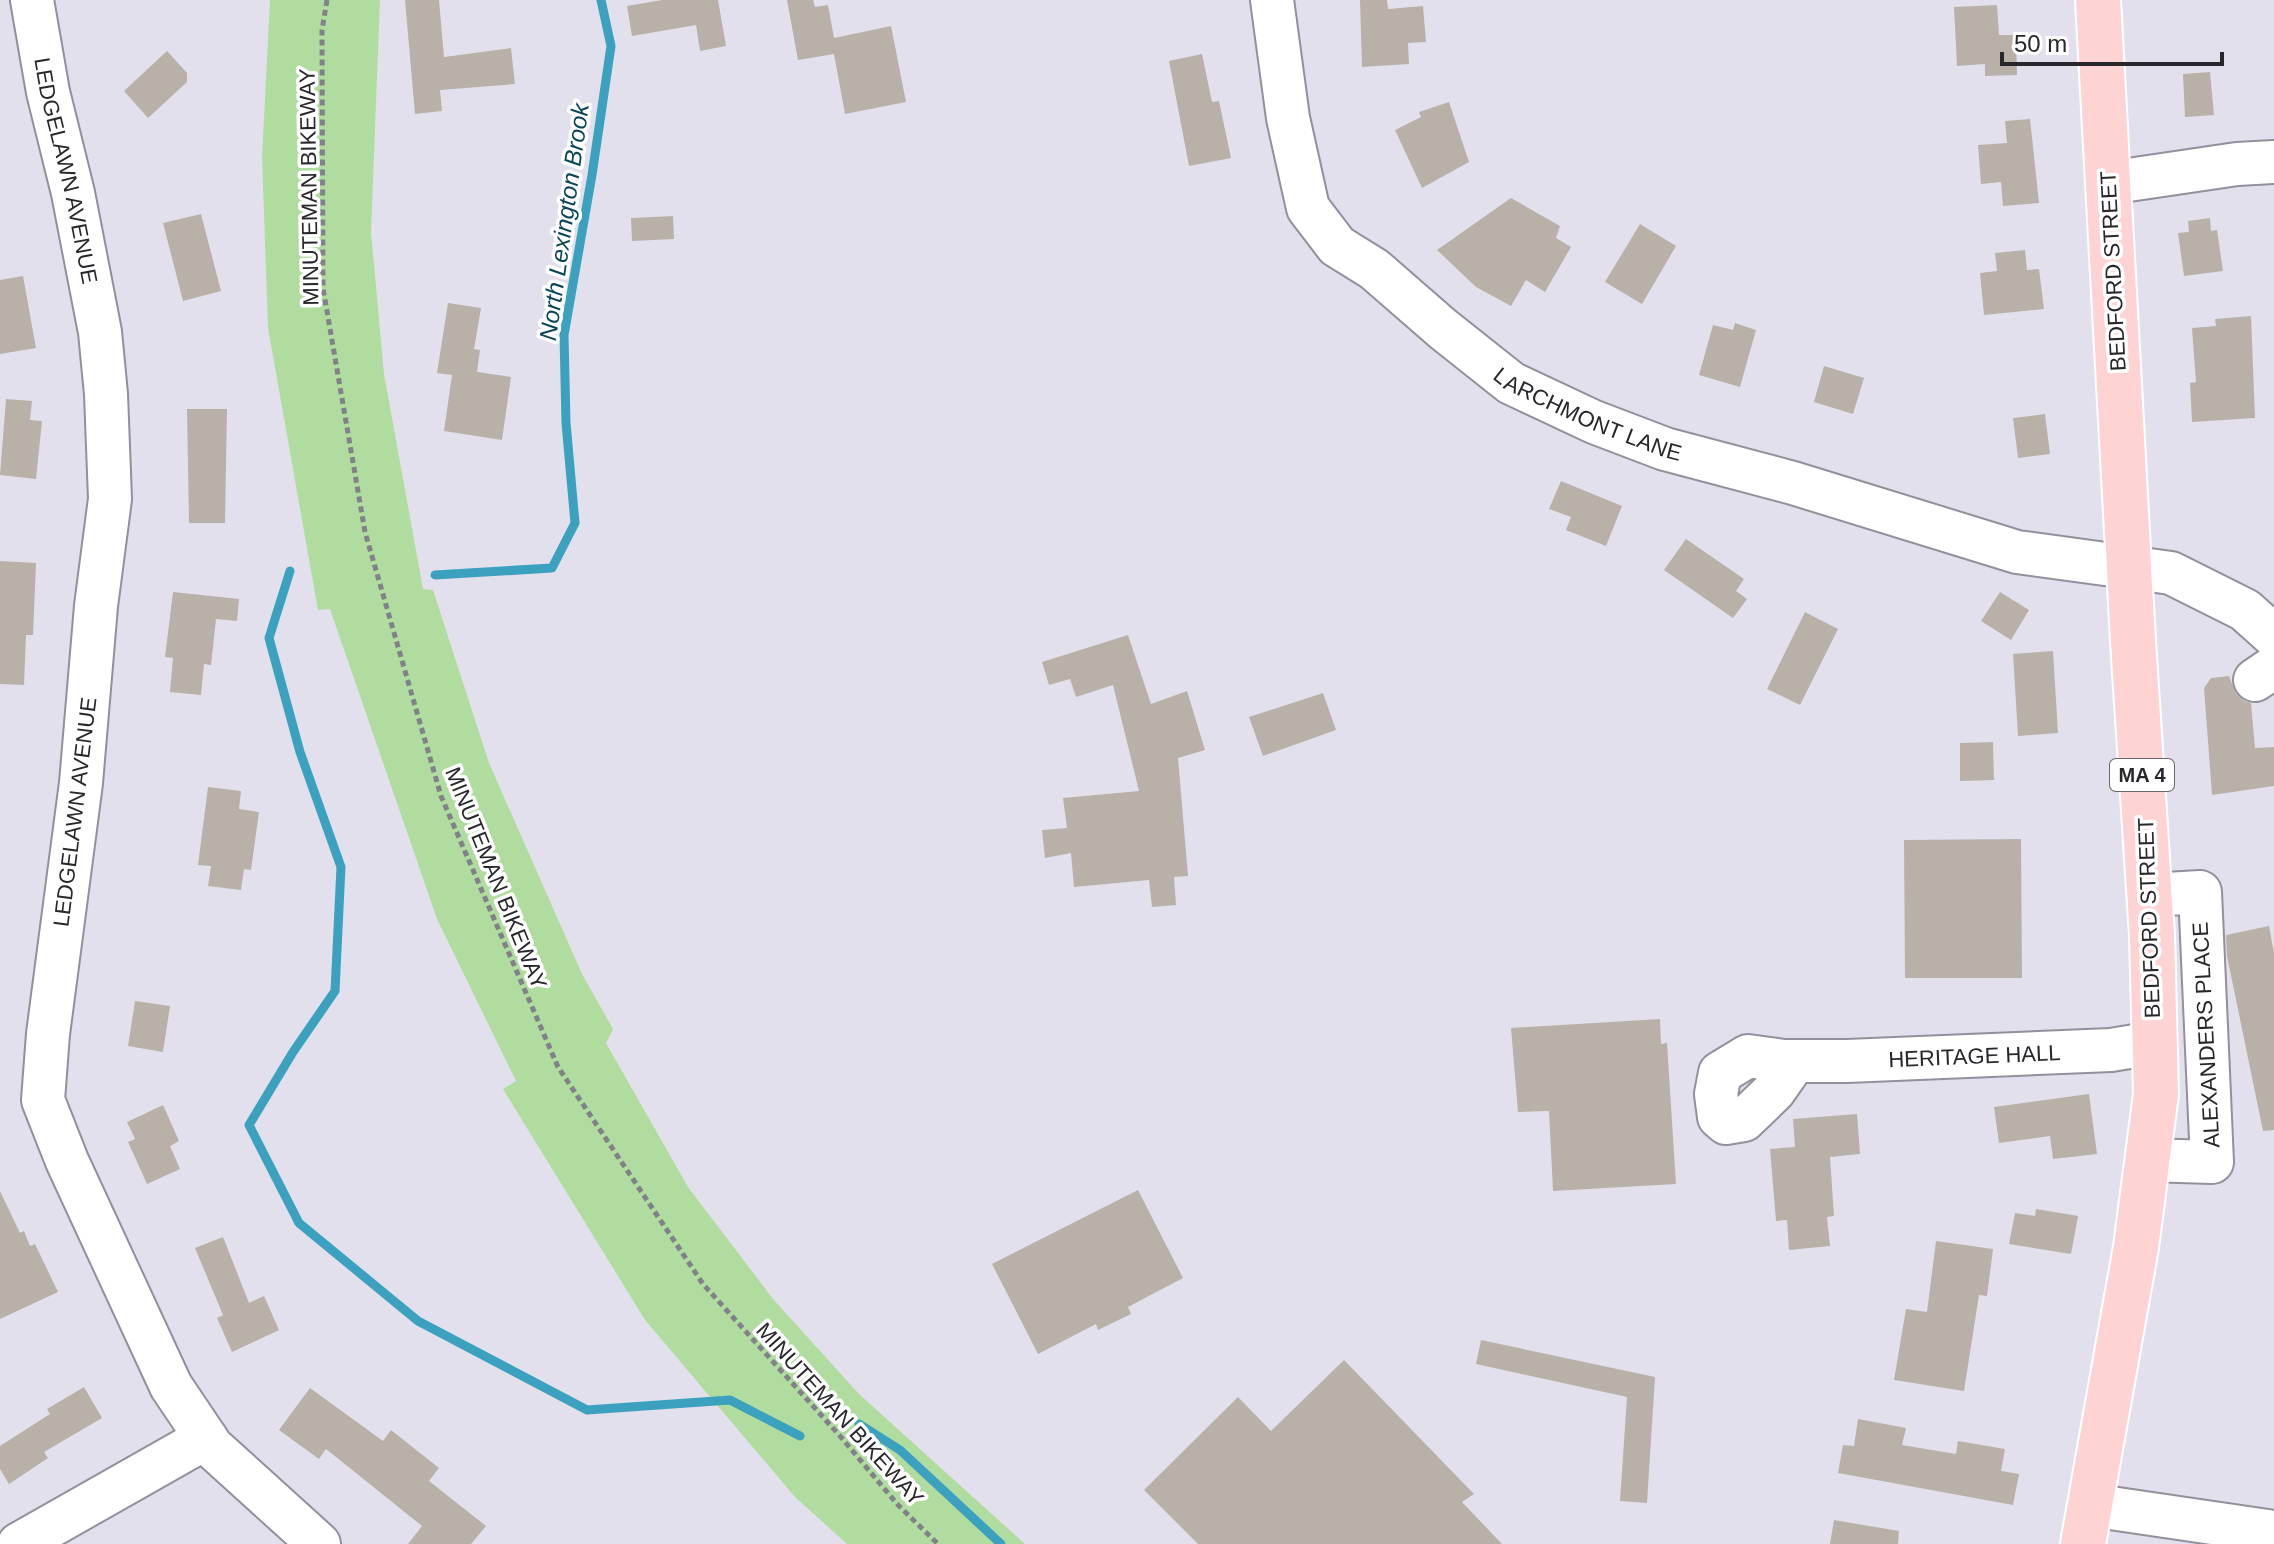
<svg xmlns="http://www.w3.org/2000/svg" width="2274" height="1544" font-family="Helvetica,sans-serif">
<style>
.green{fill:#b1dca0}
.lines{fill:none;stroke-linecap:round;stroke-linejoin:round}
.stream{stroke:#3ba1bf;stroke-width:9}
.building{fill:#b9b1a8}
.minor-casing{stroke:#91909b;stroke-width:46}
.major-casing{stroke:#fff;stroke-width:48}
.path{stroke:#82818a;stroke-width:5;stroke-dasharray:6 4;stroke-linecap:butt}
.minor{stroke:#fff;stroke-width:42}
.major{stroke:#fed3d3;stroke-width:44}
.labels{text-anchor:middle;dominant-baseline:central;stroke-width:7;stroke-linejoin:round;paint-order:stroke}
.shield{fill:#fff;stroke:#68686b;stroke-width:2}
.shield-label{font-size:20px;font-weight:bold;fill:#28272c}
.street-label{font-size:22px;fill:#28272c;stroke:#fff}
.water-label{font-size:24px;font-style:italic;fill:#094656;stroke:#fff}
</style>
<rect width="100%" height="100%" fill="#e2e0ed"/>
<polygon class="green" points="270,0 380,0 371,232 384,374 423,589 433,590 489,763 582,974 613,1029 606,1043 688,1187 773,1299 859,1394 1025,1544 847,1544 795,1497 645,1320 503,1089 516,1081 437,919 330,609 318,610 268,328 262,157"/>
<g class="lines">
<g class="stream">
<polyline points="290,571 269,638 300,752 341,867 335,991 293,1052 249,1125 299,1223 418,1321 587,1410 730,1400 800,1436"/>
<polyline points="435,575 552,568 575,523 566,423 564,335 592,175 611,46 601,0"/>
<polyline points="859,1424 900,1450 1001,1544"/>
</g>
</g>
<g class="building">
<polygon points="405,0 439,0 444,57 511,48 515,84 440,90 442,111 415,114"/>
<polygon points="662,0 718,0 726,46 700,51 696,25 632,36 627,6"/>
<polygon points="787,0 813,0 815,7 828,5 834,38 891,26 906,102 845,114 834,54 798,60"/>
<polygon points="1360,0 1387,0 1388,9 1423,6 1426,42 1408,43 1409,64 1362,67"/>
<polygon points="1997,5 1999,35 2016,35 2017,75 1985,76 1985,64 1957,66 1954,7"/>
<polygon points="167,51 187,73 187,82 148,118 124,91"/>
<polygon points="1202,54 1212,102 1219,101 1231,158 1189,166 1169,61"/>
<polygon points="2210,72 2214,115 2185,117 2183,74"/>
<polygon points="1449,102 1469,162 1422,188 1395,130 1421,117 1419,112"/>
<polygon points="2030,119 2039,203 2003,206 2001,182 1981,184 1978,145 2007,143 2005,121"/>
<polygon points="1511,198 1560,226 1556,238 1571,247 1545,292 1526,280 1511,306 1476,287 1437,250"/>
<polygon points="201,214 221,291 183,301 163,223"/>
<polygon points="673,216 674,239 632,241 631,218"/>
<polygon points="2210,218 2211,231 2217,230 2223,271 2184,276 2178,233 2189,232 2188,221"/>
<polygon points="1640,224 1676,246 1642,304 1605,282"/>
<polygon points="2025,250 2027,270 2039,269 2044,309 1984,315 1980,273 1997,271 1995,253"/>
<polygon points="23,276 36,348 0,354 0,280"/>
<polygon points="448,303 481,308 474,349 480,350 477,372 511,377 502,440 444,431 452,375 437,373"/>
<polygon points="2251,316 2255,418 2192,422 2190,383 2196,382 2192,328 2216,326 2215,319"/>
<polygon points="1735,323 1756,330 1740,387 1699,375 1713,325 1733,330"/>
<polygon points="1824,366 1864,378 1853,414 1814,402"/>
<polygon points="6,399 32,401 30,420 42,421 36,479 0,475"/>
<polygon points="187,409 227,409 225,523 189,523"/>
<polygon points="2045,414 2050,454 2018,458 2013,418"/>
<polygon points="1561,481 1622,506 1606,546 1566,530 1571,517 1549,509"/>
<polygon points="1686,539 1744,579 1736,591 1747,599 1733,618 1664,570"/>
<polygon points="0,561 36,563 33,635 26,635 24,685 0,684"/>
<polygon points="173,592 239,599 237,621 216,619 211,665 204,664 201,695 170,692 173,658 165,657"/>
<polygon points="2000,592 2029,610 2011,640 1981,621"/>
<polygon points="1805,612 1838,629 1800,705 1767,689"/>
<polygon points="1128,635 1151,704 1187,691 1205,750 1178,758 1188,876 1174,877 1176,905 1152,907 1149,880 1074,887 1071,853 1045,858 1042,830 1067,828 1063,798 1139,791 1113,685 1076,697 1070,679 1049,685 1042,662"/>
<polygon points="2053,651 2058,733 2018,736 2013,654"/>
<polygon points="2229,676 2236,694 2244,701 2251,703 2255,748 2274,747 2274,786 2212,795 2204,688 2211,678"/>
<polygon points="1323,693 1336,730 1263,756 1249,717"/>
<polygon points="1993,742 1994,780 1960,781 1960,743"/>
<polygon points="208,787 241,791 239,809 259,812 251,870 244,869 241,890 208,886 211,866 198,865"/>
<polygon points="2021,839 2022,978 1905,978 1904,840"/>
<polygon points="2269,926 2274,953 2274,1130 2263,1131 2227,956 2226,935"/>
<polygon points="135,1001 170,1006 163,1052 128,1046"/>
<polygon points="1660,1019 1661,1044 1667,1043 1676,1184 1553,1191 1549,1111 1518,1112 1511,1028"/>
<polygon points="2089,1094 2097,1154 2053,1159 2050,1136 1999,1143 1994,1107"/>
<polygon points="163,1105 179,1141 170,1146 180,1169 147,1184 128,1142 135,1139 127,1122"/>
<polygon points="1857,1114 1860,1154 1830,1157 1834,1216 1827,1217 1830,1246 1789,1250 1787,1220 1776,1221 1770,1149 1795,1147 1793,1119"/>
<polygon points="1138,1190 1183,1278 1128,1307 1131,1314 1098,1330 1096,1324 1038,1354 992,1264"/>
<polygon points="0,1191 20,1233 24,1231 30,1246 35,1244 58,1292 0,1319"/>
<polygon points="2036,1209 2078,1216 2071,1254 2009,1244 2015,1213 2035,1216"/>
<polygon points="223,1237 249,1303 264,1296 279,1330 232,1352 217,1318 223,1315 195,1248"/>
<polygon points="1936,1241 1993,1249 1987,1296 1979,1295 1964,1391 1894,1380 1906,1309 1927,1312"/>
<polygon points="1481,1340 1655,1377 1647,1503 1620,1501 1627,1397 1476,1364"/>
<polygon points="1344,1360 1474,1494 1462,1502 1502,1544 1198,1544 1144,1490 1238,1397 1271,1431"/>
<polygon points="84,1387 102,1418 44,1452 48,1458 9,1484 0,1469 0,1446 50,1414 47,1409"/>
<polygon points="310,1388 383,1441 391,1430 439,1468 429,1481 486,1526 471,1544 408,1544 422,1526 326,1449 319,1459 279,1430"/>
<polygon points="1858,1419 1906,1428 1902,1445 1956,1454 1958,1441 2005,1449 2001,1471 2019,1474 2013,1505 1838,1473 1843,1445 1854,1446"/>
<polygon points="1834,1520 1899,1531 1898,1544 1830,1544"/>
</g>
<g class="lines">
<g class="minor-casing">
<g id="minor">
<path id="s1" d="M32 0 48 92 73 193 100 332 106 394 110 499 96 606 81 783 48 1034 43 1100 67 1161 171 1386 212 1447 319 1544"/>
<path id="s2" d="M1272 0 1288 118 1308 208 1337 246 1374 269 1443 329 1511 383 1594 422 1665 449 1793 483 2017 552 2171 573 2245 610 2274 636"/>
<polyline points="2108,183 2237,164 2274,162"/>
<polyline points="2255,680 2274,667"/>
<path id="s3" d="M1795 1061 1774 1091 1744 1120 1726 1123 1719 1117 1716 1094 1720 1073 1748 1056 1784 1061H1847L2111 1050 2153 1043"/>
<polyline points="2147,1160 2212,1162 2200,892 2150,895"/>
<polyline points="2090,1505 2274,1532"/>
<polyline points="19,1544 206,1438"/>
</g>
</g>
<g class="major-casing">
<polyline id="major" points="2083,1544 2136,1247 2156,1094 2152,935 2133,641 2098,0"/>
</g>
<polyline class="path" points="327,0 322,30 323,288 365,532 441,796 558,1067 703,1284 840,1436 898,1505 938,1544"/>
<use href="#minor" class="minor"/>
<use href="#major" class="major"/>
</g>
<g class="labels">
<rect class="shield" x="2110" y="759" width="64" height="32" rx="6"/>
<g class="shield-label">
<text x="2142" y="775">MA 4</text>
</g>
<g class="street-label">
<text stroke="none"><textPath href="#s1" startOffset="174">LEDGELAWN AVENUE</textPath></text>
<text transform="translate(309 187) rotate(-91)">MINUTEMAN BIKEWAY</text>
<text transform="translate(2113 271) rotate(-93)">BEDFORD STREET</text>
<text stroke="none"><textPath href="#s2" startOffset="564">LARCHMONT LANE</textPath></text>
<text transform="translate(75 812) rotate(-83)">LEDGELAWN AVENUE</text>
<text transform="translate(496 878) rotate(68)">MINUTEMAN BIKEWAY</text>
<text transform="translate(2149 918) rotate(-92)">BEDFORD STREET</text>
<text transform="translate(2206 1035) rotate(-93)">ALEXANDERS PLACE</text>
<text stroke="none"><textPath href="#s3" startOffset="410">HERITAGE HALL</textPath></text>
<text transform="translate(840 1414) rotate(48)">MINUTEMAN BIKEWAY</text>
</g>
<g class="water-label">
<text transform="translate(564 222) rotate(-82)">North Lexington Brook</text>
</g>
</g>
<path d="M2002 52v12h220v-12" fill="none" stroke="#28272c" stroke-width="4"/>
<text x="2014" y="52" font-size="24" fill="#28272c" stroke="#ffffff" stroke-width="6" paint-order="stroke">50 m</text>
</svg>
